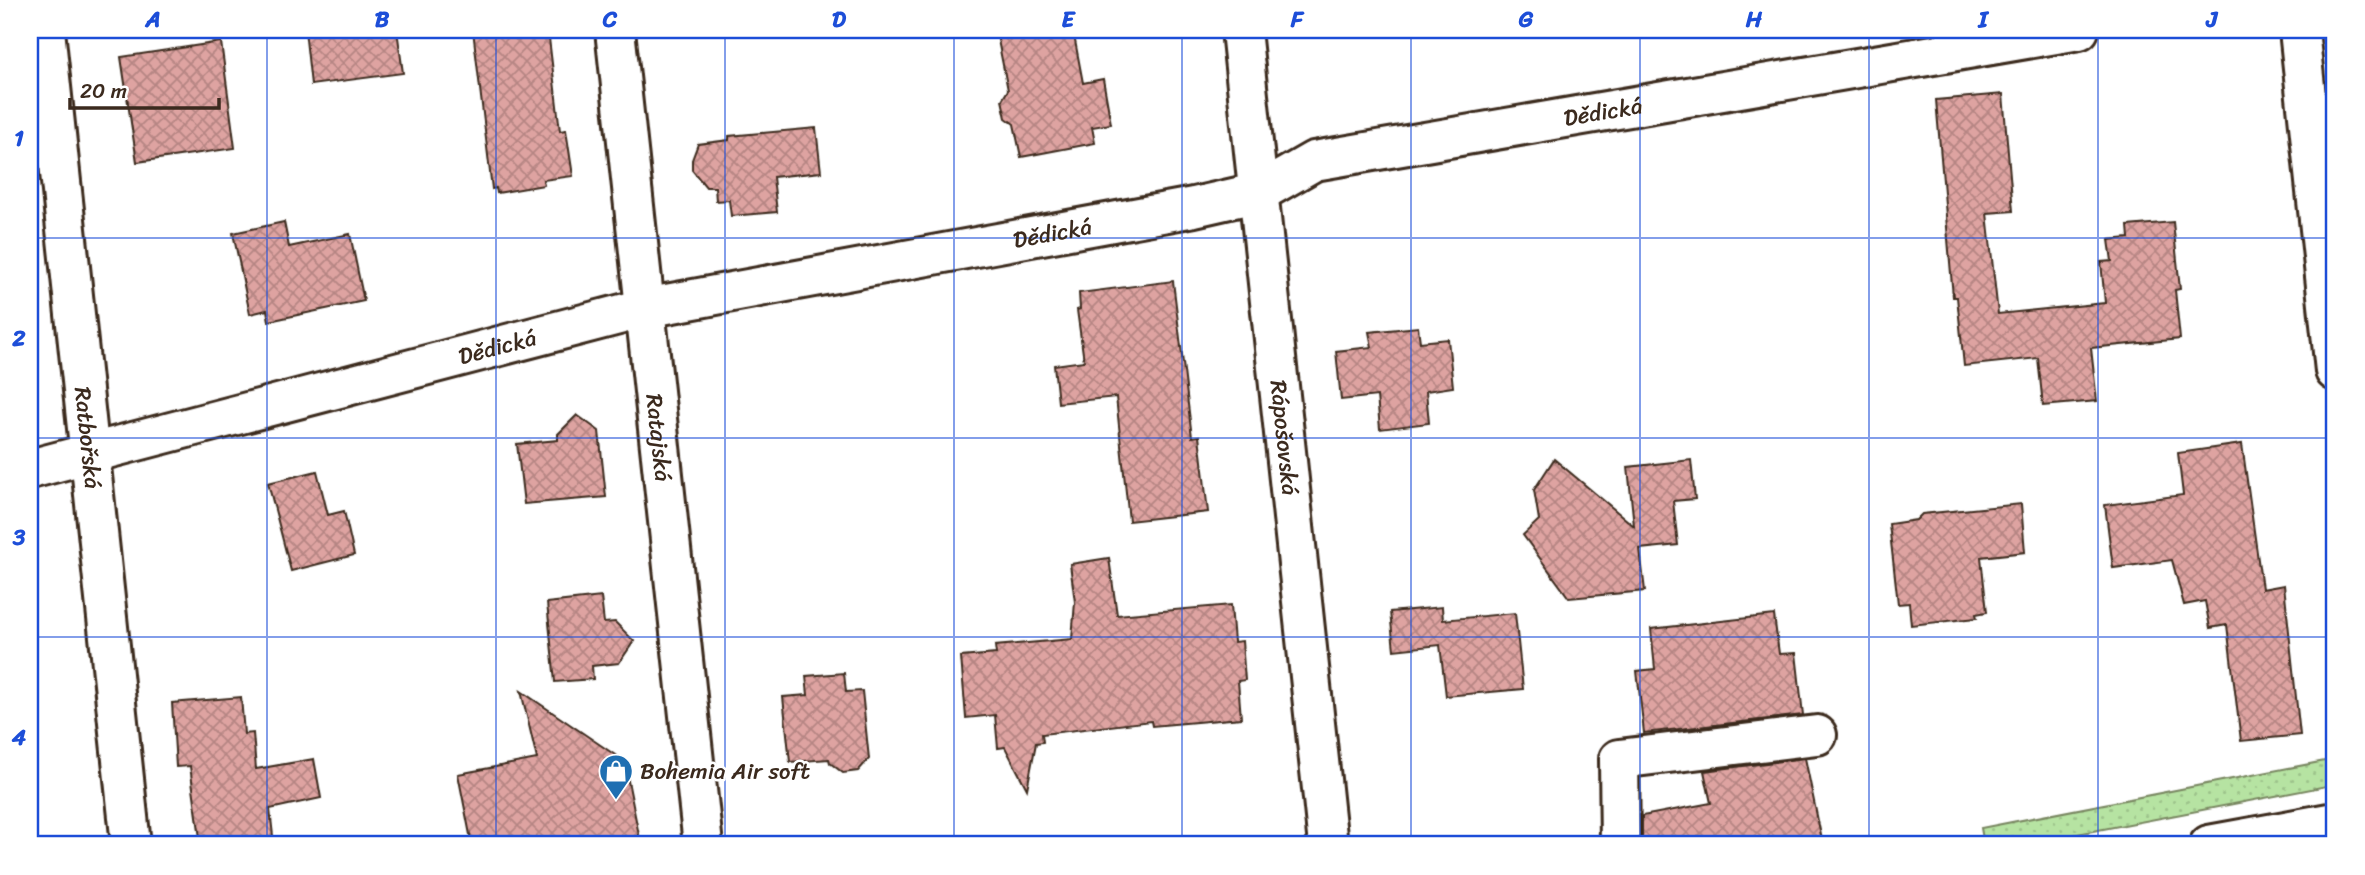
<svg xmlns="http://www.w3.org/2000/svg" width="2365" height="875" font-family="Sriracha,sans-serif">
<style>
.grass{fill:url(#grass-dots);stroke:#788660;stroke-width:2}
.building{fill:url(#building-cross-hatch);stroke:#3b2a1e;stroke-width:2}
.lines{fill:none;stroke-linecap:round;stroke-linejoin:round}
.minor-casing{stroke:#3b2a1e;stroke-width:44}
.major-casing{stroke:#3b2a1e;stroke-width:44}
.minor{stroke:#fff;stroke-width:38}
.major{stroke:#fff;stroke-width:38}
.grid{fill:none;stroke:#1d4ed8;stroke-width:2;stroke-opacity:0.55}
.labels{text-anchor:middle;dominant-baseline:central;stroke-width:5;stroke-linejoin:round;paint-order:stroke}
.street-label{font-size:23px;fill:#3b2a1e;stroke:#fff}
.poi-label{font-size:23px;fill:#3b2a1e;stroke:#fff;text-anchor:start}
.neatline{fill:none;stroke:#1d4ed8;stroke-width:2.5}
.grid-label{font-size:23px;text-anchor:middle;font-weight:bold;fill:#1d4ed8}
</style>
<defs>
<pattern id="grass-dots" width="8" height="8" patternUnits="userSpaceOnUse" patternTransform="scale(1.75)"><rect width="8" height="8" fill="#b6e3a2"/><path d="M2 2h.1M6 6h.1" fill="none" stroke="#9dc38b" stroke-width="1.8" stroke-linecap="round"/></pattern>
<pattern id="building-cross-hatch" width="8" height="8" patternUnits="userSpaceOnUse" patternTransform="scale(1.75)"><rect width="8" height="8" fill="#dea3a1"/><path d="M0 0l8 8M0 8l8-8" fill="none" stroke="#b58583"/></pattern>
</defs>
<rect width="100%" height="100%" fill="#fff"/>
<filter id="ink" filterUnits="userSpaceOnUse"><feTurbulence type="fractalNoise" baseFrequency=".0143" numOctaves="2"/><feDisplacementMap in="SourceGraphic" scale="14" xChannelSelector="R" yChannelSelector="G"/><feConvolveMatrix kernelMatrix="1 2 1 2 8 2 1 2 1" color-interpolation-filters="sRGB"/></filter>
<g filter="url(#ink)">
<polygon class="grass" points="2335,759 2327,786 2020,845 1984,845 1981,828"/>
<g class="building">
<polygon points="305,30 397,30 403,73 311,85"/>
<polygon points="473,30 548,30 560,131 566,130 573,176 543,180 544,185 497,193 496,188 492,189"/>
<polygon points="996,30 1073,30 1083,83 1103,79 1111,124 1092,127 1095,143 1021,157 1014,124 1006,118 1002,100 1008,90"/>
<polygon points="221,42 235,148 137,162 121,57"/>
<polygon points="2003,94 2013,211 1987,213 1998,314 2105,303 2101,262 2112,261 2109,240 2129,238 2128,226 2173,222 2180,289 2175,290 2180,339 2091,348 2097,401 2043,406 2038,358 1964,366 1957,297 1953,297 1936,100"/>
<polygon points="816,128 821,172 773,177 777,212 731,216 729,200 716,201 715,187 706,187 692,170 692,160 698,144 729,140 729,136"/>
<polygon points="284,222 289,247 350,234 364,301 269,321 267,310 250,314 233,233"/>
<polygon points="1173,281 1192,437 1199,436 1208,512 1129,521 1116,397 1058,403 1054,365 1084,361 1077,310 1080,309 1079,293"/>
<polygon points="1418,327 1420,342 1448,339 1453,387 1426,391 1429,423 1380,429 1377,396 1341,400 1336,351 1372,347 1369,332"/>
<polygon points="577,415 599,431 606,497 524,504 517,444 558,440 558,434"/>
<polygon points="2242,444 2262,589 2284,585 2300,735 2241,741 2227,625 2210,628 2205,601 2184,605 2172,560 2113,568 2105,505 2183,495 2178,453"/>
<polygon points="1554,459 1634,526 1628,467 1691,460 1695,499 1673,501 1678,545 1640,549 1645,591 1569,598 1523,535 1539,520 1534,490"/>
<polygon points="317,471 328,515 344,511 354,555 291,571 268,483"/>
<polygon points="2021,504 2025,552 1981,557 1987,612 1976,614 1977,618 1911,625 1909,603 1898,604 1889,524 1916,520 1922,514"/>
<polygon points="1109,558 1117,615 1231,605 1234,642 1242,641 1245,680 1238,681 1241,718 1152,726 1151,721 1042,734 1043,742 1036,743 1027,789 1005,747 998,748 995,715 966,718 961,657 996,654 995,646 1072,639 1075,602 1070,564"/>
<polygon points="601,597 604,623 615,622 634,641 619,663 592,666 593,679 555,682 547,603"/>
<polygon points="1442,607 1443,620 1515,613 1523,689 1446,696 1440,645 1394,650 1390,612"/>
<polygon points="1774,615 1779,654 1796,653 1803,715 1644,733 1637,671 1655,669 1651,629"/>
<polygon points="844,673 846,692 862,691 869,759 858,771 843,773 830,763 829,759 790,762 783,697 808,695 806,676"/>
<polygon points="521,691 624,761 641,845 472,845 458,774 537,759"/>
<polygon points="241,697 244,734 253,733 256,769 314,759 321,798 270,809 274,845 201,845 190,766 176,767 172,703"/>
<polygon points="1805,758 1823,845 1642,845 1642,816 1711,803 1704,771"/>
</g>
<g class="lines">
<g class="minor-casing">
<g id="minor">
<path id="s1" d="M45 30 131 845"/>
<path id="s2" d="M615 30 703 845"/>
<path id="s3" d="M1241 30 1328 845"/>
<polyline points="2299,30 2335,371"/>
<path id="s4" d="M30 469 645 308 1194 207 1260 192 1314 161 2079 30"/>
<polyline points="1620,845 1619,759 1817,735"/>
</g>
</g>
<g class="major-casing">
<polyline id="major" points="2209,845 2335,822"/>
</g>
<use href="#minor" class="minor"/>
<use href="#major" class="major"/>
</g>
</g>
<path class="grid" d="M267 30V845M496 30V845M725 30V845M954 30V845M1182 30V845M1411 30V845M1640 30V845M1869 30V845M2098 30V845M30 238H2335M30 438H2335M30 637H2335"/>
<defs>
<g id="shop-pin" transform="scale(1.75)"><path d="M0 17L-7.5 6A9.5 9.5 0 1 1 7.5 6Z" fill="#1f6fb2" stroke="#fff"/><path d="M-5-2.5h2.3a2.7 3.5 0 0 1 5.4 0H5L5.5 6h-11ZM-1.5-2.5h3a1.5 2.3 0 0 0-3 0Z" fill="#fff"/></g>
</defs>
<g fill-rule="evenodd">
<use href="#shop-pin" x="616" y="771"/>
</g>
<g class="labels">
<g class="street-label">
<text stroke="none"><textPath href="#s4" startOffset="1617">Dědická</textPath></text>
<text stroke="none"><textPath href="#s4" startOffset="1050">Dědická</textPath></text>
<text stroke="none"><textPath href="#s4" startOffset="483">Dědická</textPath></text>
<text stroke="none"><textPath href="#s3" startOffset="410">Rápošovská</textPath></text>
<text stroke="none"><textPath href="#s1" startOffset="410">Ratbořská</textPath></text>
<text stroke="none"><textPath href="#s2" startOffset="410">Ratajská</textPath></text>
</g>
<g class="poi-label">
<text x="640" y="771">Bohemia Air soft</text>
</g>
</g>
<rect width="2365" height="875" fill="none" stroke="#fff" stroke-width="77"/>
<path d="M70 98v10h149v-10" fill="none" stroke="#3b2a1e" stroke-width="3.5"/>
<text x="80" y="98" font-size="21" fill="#3b2a1e" stroke="#ffffff" stroke-width="5" paint-order="stroke">20 m</text>
<rect x="38" y="38" width="2288" height="798" class="neatline"/>
<g class="grid-label">
<text x="153" y="27">A</text>
<text x="382" y="27">B</text>
<text x="610" y="27">C</text>
<text x="839" y="27">D</text>
<text x="1068" y="27">E</text>
<text x="1297" y="27">F</text>
<text x="1526" y="27">G</text>
<text x="1754" y="27">H</text>
<text x="1983" y="27">I</text>
<text x="2212" y="27">J</text>
<text x="19" y="146">1</text>
<text x="19" y="346">2</text>
<text x="19" y="545">3</text>
<text x="19" y="745">4</text>
</g>
</svg>
